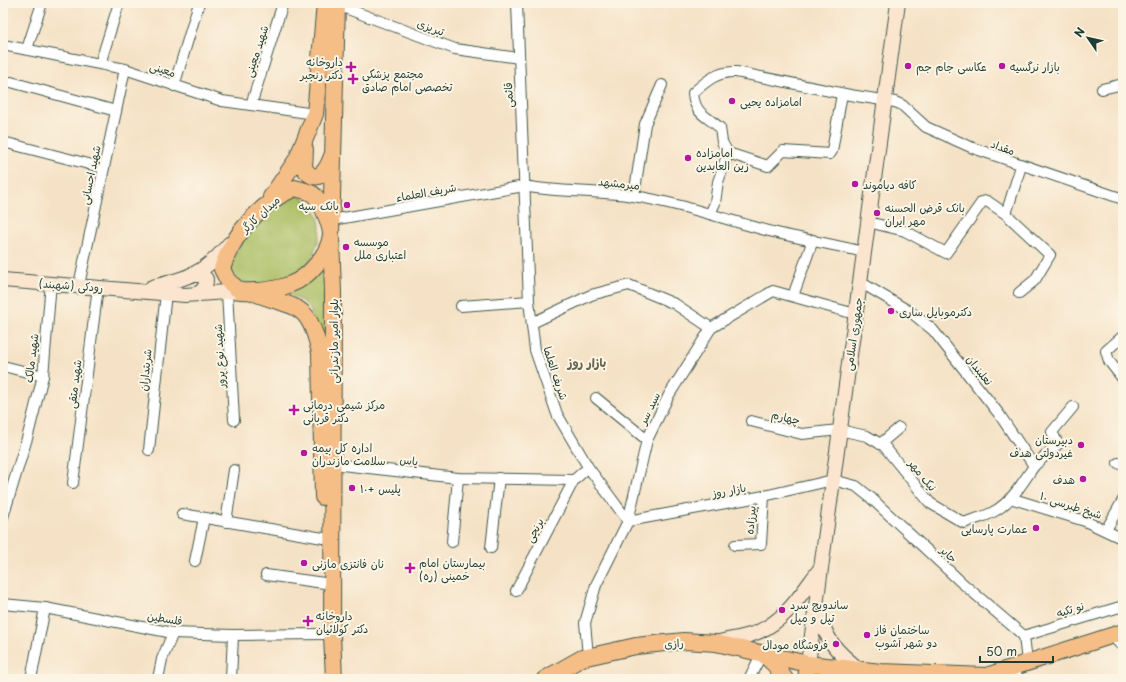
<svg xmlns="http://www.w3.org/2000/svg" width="1126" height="682" font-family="'Playpen Sans','Playpen Sans Arabic',sans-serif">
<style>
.green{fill:#aabe63;stroke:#647e4c}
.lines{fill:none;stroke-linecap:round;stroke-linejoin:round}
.minor-casing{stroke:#3f564a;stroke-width:12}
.secondary-casing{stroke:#3f564a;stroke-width:16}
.primary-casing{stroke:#3f564a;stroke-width:18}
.minor{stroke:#fff;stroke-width:10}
.secondary{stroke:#fbe5cf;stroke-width:14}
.primary{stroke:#f6be87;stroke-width:16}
.poi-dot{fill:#b5179e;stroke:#fcf5e5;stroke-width:1.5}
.labels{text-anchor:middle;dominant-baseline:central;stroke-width:4;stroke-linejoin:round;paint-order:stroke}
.street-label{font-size:11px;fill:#1f3d34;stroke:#fcf5e5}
.poi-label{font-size:11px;fill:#1f3d34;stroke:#fcf5e5;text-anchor:start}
.neighbourhood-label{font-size:12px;font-weight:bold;fill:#65684f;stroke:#fcf5e5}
</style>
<rect width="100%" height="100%" fill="#fcf5e5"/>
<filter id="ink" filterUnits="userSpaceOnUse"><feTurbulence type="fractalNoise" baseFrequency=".025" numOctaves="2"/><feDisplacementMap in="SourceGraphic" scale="8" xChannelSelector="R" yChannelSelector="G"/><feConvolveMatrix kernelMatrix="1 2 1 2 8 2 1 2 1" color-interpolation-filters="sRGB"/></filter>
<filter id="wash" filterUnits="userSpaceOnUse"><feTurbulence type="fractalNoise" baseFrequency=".012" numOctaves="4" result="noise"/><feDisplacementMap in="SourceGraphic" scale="16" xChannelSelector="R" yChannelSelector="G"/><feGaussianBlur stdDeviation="0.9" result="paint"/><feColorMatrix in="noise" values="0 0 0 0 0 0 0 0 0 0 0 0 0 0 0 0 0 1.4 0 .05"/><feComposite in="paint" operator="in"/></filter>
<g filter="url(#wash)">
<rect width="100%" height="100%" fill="#f5e2c6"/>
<g class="green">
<path d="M296 195C319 204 325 225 316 247 314 251 313 258 310 261 294 277 262 291 240 281 236 279 233 273 230 269 237 245 258 216 279 202 284 199 291 197 296 195Z"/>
<polygon points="328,256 326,506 311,311 304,302 286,293"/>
</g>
</g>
<g filter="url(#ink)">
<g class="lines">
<g class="minor-casing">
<g id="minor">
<polyline points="517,3 529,301 535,350 557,414 588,467 628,521"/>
<polyline points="337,5 455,49 519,58"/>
<polyline points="3,45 125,69 222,101 315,114"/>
<polyline points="27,49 42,3"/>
<polyline points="100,64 119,3"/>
<polyline points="11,82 116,111"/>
<polyline points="174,86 199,3"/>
<polyline points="1102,89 1123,84"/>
<polyline points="251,105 283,3"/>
<polyline points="3,142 104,168"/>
<polyline points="728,153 768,166 783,151 830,154 832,151 842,94"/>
<polyline points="634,196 645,124 662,85"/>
<path d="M710 214 715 203 718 182 728 153 722 142 720 128C706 115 695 115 693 93 706 81 718 71 736 72L850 95 895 102 902 105 926 127 973 148 1123 199"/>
<polyline points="1006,214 1021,166"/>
<path d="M332 220 524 186C560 193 597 190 633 196 679 203 724 219 769 231 800 239 832 244 864 252"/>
<polyline points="868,222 905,231 946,253 982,202 987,201 1006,214 1050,255 1035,280 1019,293"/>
<polyline points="79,285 125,69"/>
<polyline points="227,292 234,420"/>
<polyline points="793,296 813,240"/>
<polyline points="461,306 529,301"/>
<polyline points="532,323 591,295 629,285 675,304 711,328"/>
<polyline points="1123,336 1106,351 1109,361 1123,379"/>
<polyline points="3,366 43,376"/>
<polyline points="596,398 647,440"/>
<path d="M751 421 802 434 839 430 867 436 884 446 930 503 964 523C973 519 985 517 993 512 1011 503 1023 482 1034 466L999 414 933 330 912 313 860 282"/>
<polyline points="880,444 899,428"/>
<polyline points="149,450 166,293"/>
<polyline points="1118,463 1123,465"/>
<polyline points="333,464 458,478 574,480 583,472"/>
<polyline points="1034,466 1058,444 1052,432 1073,407"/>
<polyline points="73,483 98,287"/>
<polyline points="1010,498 1085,521 1123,539"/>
<polyline points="182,514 323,538"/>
<polyline points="3,517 28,435 43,376 51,283"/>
<polyline points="628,521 764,496 833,480 856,486 871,498 961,582 1024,636 1027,662"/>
<polyline points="226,522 234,470"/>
<polyline points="1106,530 1123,500"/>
<polyline points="452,542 458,478"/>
<polyline points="735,545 761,544 764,496"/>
<polyline points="491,548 499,478"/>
<polyline points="195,561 204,518"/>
<polyline points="266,575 324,583"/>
<polyline points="516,591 574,480"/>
<polyline points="3,604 45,608 173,633 233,635 325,634"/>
<polyline points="1024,636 1123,606"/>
<polyline points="1112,636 1123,647"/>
<polyline points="588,656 585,623 596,585 628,521 647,440 669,395 711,328 773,291 855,314"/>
<polyline points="1011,668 1019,679"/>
<polyline points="31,679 45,608"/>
<polyline points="158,679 162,659 173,633"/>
<polyline points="231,679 233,635"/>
<polyline points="749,679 762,653"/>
</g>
</g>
<g class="secondary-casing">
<g id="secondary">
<path d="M191 275H202L206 279C206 288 203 291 196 294"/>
<polyline points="3,280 185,295 240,291"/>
<path d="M152 287C188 278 204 274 229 244"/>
<path d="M817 609C827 641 834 650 860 670"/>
<path d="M716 643C729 639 745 638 758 632 787 619 801 594 820 569"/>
<polyline points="808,664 898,3"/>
</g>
</g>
<g class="primary-casing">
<g id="primary">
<path d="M305 149 304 168C317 187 327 170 332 156"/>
<path d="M295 188C301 190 311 191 315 196 322 203 331 226 331 235 329 254 308 278 291 284 274 291 258 292 240 291L228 281 222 269C232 234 262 202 295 188Z"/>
<polyline points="271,197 297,159 315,114 325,3"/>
<path d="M252 292C296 310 308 299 320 353L323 497"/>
<polyline points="762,653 775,665 785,679"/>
<polyline points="334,679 332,635 333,292 331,235 337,3"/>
<polyline points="545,679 582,658 636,646 684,641 716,643 808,664 881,672 986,676 1123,632"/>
<polyline points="806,679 808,664"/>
</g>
</g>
<use href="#minor" class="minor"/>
<use href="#secondary" class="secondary"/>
<use href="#primary" class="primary"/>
</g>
</g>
<g class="poi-dot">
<circle cx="908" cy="66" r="4"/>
<circle cx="1002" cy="66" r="4"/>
<path d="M349 61h4v4h4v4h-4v4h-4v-4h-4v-4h4z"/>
<path d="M351 73h4v4h4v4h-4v4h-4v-4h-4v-4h4z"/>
<circle cx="732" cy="101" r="4"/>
<circle cx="688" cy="158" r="4"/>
<circle cx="855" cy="184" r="4"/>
<circle cx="347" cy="205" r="4"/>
<circle cx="877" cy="213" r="4"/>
<circle cx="346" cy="247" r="4"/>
<circle cx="891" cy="311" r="4"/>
<path d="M292 404h4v4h4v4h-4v4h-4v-4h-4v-4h4z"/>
<circle cx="1081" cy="445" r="4"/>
<circle cx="304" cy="453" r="4"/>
<circle cx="1083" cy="479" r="4"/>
<circle cx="352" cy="488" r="4"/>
<circle cx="1036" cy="528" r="4"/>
<circle cx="304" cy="563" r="4"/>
<path d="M408 562h4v4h4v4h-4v4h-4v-4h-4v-4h4z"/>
<circle cx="782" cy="610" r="4"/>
<path d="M306 615h4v4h4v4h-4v4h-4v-4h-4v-4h4z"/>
<circle cx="867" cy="635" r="4"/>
<circle cx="836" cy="644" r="4"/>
</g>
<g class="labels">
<g class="street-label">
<text transform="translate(431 27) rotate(20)">تبریزی</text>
<text transform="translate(256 51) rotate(-72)">شهید معینی</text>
<text transform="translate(163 69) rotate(18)">معینی</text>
<text transform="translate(508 95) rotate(-92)">قائمی</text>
<text transform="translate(1003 147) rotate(20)">مقداد</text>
<text transform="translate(90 175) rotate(-78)">شهید احسانی</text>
<text transform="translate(619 183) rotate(6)">میرمشهد</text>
<text transform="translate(426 192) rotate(-10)">شریف العلماء</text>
<text transform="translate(260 214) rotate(-43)">میدان کارگر</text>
<text transform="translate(71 285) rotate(4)">رودکی (شهبند)</text>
<text transform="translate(853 334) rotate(-82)">جمهوری اسلامی</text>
<text transform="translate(333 341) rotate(-90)">بلوار امیر مازندرانی</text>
<text transform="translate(219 356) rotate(-93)">شهید نوع پرور</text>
<text transform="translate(31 358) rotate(-83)">شهید مالک</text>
<text transform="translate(145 370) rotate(-84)">شربتداران</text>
<text transform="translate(980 370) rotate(52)">نعلبندان</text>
<text transform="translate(556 373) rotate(72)">شریف العلما</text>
<text transform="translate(74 384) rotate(-83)">شهید متقی</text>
<text transform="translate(649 408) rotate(-64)">سید سر</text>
<text transform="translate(786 417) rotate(13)">چهارم</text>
<text transform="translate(409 460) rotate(7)">یاس</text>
<text transform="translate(923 475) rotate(51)">نیک مهر</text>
<text transform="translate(729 490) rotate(-10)">بازار روز</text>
<text transform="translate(1071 505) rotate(18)">شیخ طبرسی ۱۰</text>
<text transform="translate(750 520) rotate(-85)">پیرزاده</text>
<text transform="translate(534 530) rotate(-62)">برنجی</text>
<text transform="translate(949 554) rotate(44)">جابر</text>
<text transform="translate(1070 609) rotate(-17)">نو تکیه</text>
<text transform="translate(165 618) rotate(9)">فلسطین</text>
<text transform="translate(674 643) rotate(-4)">رازی</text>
</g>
<g class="poi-label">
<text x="343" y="61" text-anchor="end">داروخانه<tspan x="343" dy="13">دکتر رنجبر</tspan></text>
<text x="916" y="66">عکاسی جام جم</text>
<text x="1010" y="66">بازار نرگسیه</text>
<text x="362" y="73">مجتمع پزشکی<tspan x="362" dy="13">تخصصی امام صادق</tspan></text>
<text x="740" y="101">امامزاده یحیی</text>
<text x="696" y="152">امامزاده<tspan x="696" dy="13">زین العابدین</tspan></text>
<text x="863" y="184">کافه دیاموند</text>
<text x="339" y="205" text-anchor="end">بانک سپه</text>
<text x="885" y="207">بانک قرض الحسنه<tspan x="885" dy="13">مهر ایران</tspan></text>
<text x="354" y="241">موسسه<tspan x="354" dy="13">اعتباری ملل</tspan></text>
<text x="899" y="311">دکترموبایل ساری</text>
<text x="303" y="404">مرکز شیمی درمانی<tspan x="303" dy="13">دکتر قربانی</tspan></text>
<text x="1073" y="439" text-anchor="end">دبیرستان<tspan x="1073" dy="13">غیردولتی هدف</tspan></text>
<text x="312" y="447">اداره کل بیمه<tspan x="312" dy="13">سلامت مازندران</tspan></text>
<text x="1075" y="479" text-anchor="end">هدف</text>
<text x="360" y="488">پلیس +١٠</text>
<text x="1028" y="528" text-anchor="end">عمارت پارسایی</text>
<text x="419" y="562">بیمارستان امام<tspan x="419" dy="13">خمینی (ره)</tspan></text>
<text x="312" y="563">نان فانتزی مازنی</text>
<text x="790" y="604">ساندویچ سرد<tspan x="790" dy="13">تپل و مپل</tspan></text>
<text x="316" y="615">داروخانه<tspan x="316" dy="13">دکتر کولائیان</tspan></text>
<text x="875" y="629">ساختمان فاز<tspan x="875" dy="13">دو شهر آشوب</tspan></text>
<text x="828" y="644" text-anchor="end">فروشگاه مودال</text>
</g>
<g class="neighbourhood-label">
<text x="587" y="362">بازار روز</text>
</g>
</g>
<rect width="1126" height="682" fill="none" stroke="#fcf5e5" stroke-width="16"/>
<g transform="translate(1088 38) rotate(304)" stroke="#fcf5e5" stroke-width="3" paint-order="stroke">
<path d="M0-3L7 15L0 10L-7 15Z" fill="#1f3d34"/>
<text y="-6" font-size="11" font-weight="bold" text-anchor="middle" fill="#1f3d34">N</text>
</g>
<path d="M980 656v6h73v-6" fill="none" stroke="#1f3d34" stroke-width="2"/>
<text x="986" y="656" font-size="12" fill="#1f3d34" stroke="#fcf5e5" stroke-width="3" paint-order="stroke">50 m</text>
</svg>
